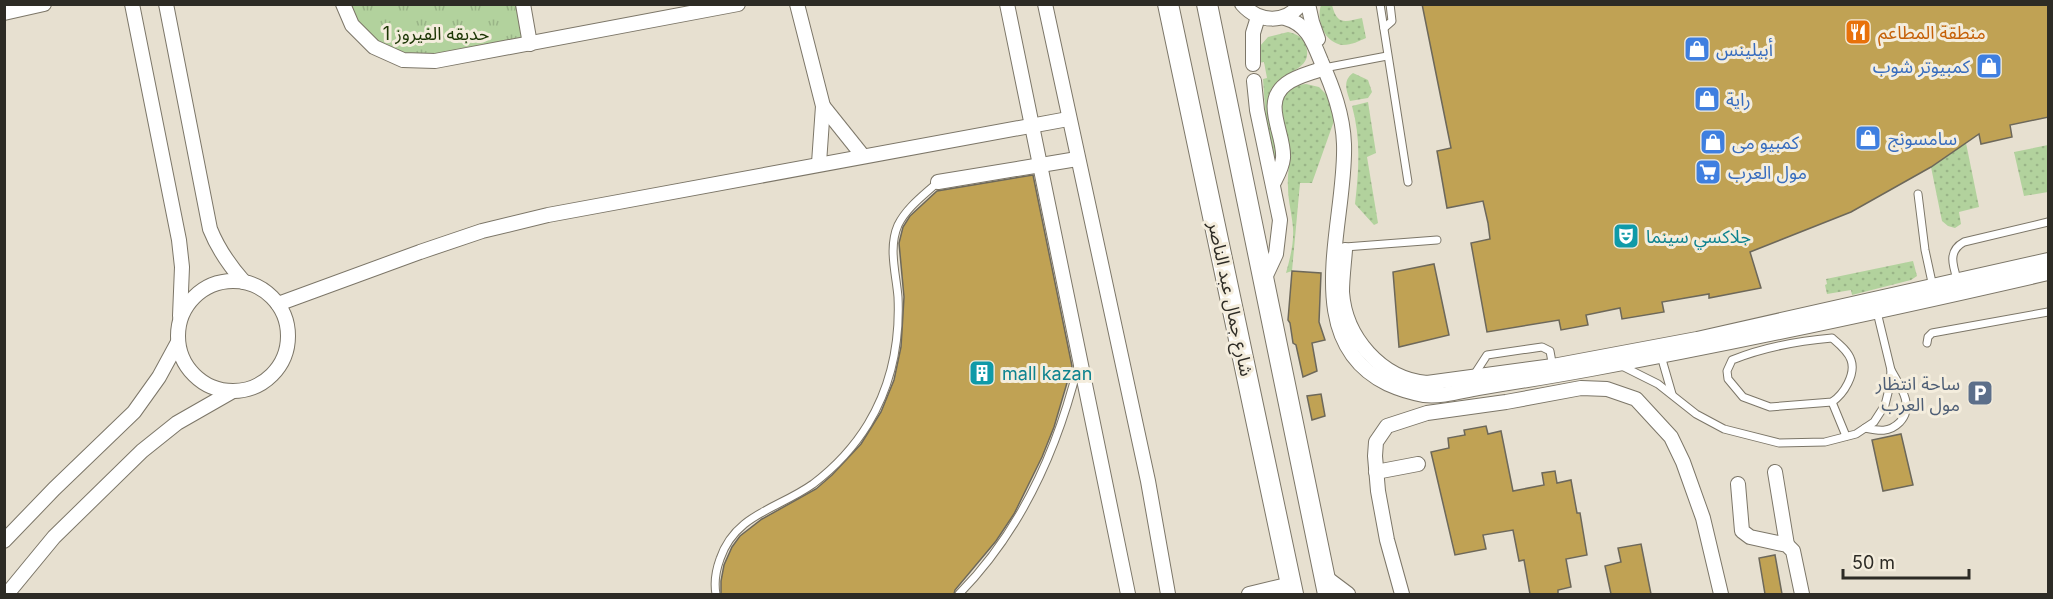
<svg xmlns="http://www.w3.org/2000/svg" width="2053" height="599" font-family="Inter,'Noto Sans Arabic',sans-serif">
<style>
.grass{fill:url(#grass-dots)}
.park{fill:url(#park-tufts)}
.building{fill:#c0a254;stroke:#6d685a;stroke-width:1.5}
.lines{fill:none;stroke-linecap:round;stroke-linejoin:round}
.lane-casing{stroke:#7c7668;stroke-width:9}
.street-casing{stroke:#7c7668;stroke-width:16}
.secondary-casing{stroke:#7c7668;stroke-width:22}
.lane{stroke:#fff;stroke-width:7}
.street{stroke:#fff;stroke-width:14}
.secondary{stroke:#fff;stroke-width:20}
.labels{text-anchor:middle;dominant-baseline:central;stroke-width:6;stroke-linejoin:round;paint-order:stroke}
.food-label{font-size:18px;fill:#c56008;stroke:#f4eddd;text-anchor:start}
.park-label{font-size:18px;fill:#1c3604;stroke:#f4eddd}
.shop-label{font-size:18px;fill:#366cbe;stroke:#f4eddd;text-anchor:start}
.culture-label{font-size:18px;fill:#0d838f;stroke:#f4eddd;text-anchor:start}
.street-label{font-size:18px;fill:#2d2b25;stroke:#f4eddd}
.service-label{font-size:18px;fill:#4e5e75;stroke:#f4eddd;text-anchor:end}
</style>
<defs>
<pattern id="grass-dots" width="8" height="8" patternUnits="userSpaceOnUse" patternTransform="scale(1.5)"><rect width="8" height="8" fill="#b2d29d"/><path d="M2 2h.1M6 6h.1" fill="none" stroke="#99b487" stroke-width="1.8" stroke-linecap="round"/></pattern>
<pattern id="park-tufts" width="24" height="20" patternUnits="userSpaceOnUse" patternTransform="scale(1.5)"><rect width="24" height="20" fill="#b2d29d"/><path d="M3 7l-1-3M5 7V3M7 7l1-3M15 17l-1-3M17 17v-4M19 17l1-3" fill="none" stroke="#99b487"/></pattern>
</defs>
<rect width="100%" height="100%" fill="#e7e0d0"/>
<g class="grass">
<path d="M1321 5H1332C1337 25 1344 22 1362 18L1366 38C1359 41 1352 45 1343 45 1324 43 1316 20 1321 5Z"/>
<path d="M1288 32C1297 34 1303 37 1306 46 1313 69 1287 70 1276 83 1270 89 1268 96 1267 104L1278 159 1274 160 1266 121 1263 79 1267 78 1264 62 1257 63 1260 46 1268 37Z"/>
<path d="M1353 73 1368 80 1372 92 1368 98 1350 101C1347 91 1342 81 1353 73Z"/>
<path d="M1306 84 1319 87 1328 96 1334 121 1312 183H1300L1292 271 1286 273C1290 258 1294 244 1293 228 1292 214 1288 201 1288 187 1287 176 1290 166 1289 155 1286 139 1276 117 1281 101 1285 89 1295 85 1306 84Z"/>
<path d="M1368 102 1376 153 1367 157 1378 223 1374 225 1355 204C1359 171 1361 138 1352 106Z"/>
<polygon points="1966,143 1979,207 1959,212 1961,224 1955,228 1948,226 1942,221 1931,167"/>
<polygon points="2048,145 2048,192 2024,196 2014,152"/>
<polygon points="1913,261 1917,276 1911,280 1852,295 1851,290 1827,294 1825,285 1827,284 1826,279"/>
</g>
<polygon class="park" points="343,5 523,5 530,44 435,61 374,47"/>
<g class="building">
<polygon points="1422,4 2049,4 2049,117 2010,125 2012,137 1981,144 1979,134 1931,167 1851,212 1750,252 1761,288 1709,298 1709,294 1662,302 1664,312 1622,319 1620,308 1586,315 1588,325 1561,330 1559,320 1487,332 1471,243 1490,239 1488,223 1483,201 1447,208 1437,151 1451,148"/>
<polygon points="1033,175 1072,366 1054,427 1042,457 1014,514 996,541 955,590 954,594 721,594 721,581 724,565 732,547 740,536 762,519 816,489 832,475 861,444 881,412 894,380 901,347 904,297 899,243 903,227 910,216 937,191"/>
<polygon points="1434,264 1449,335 1399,347 1393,272"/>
<polygon points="1292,271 1321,273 1319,322 1325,340 1312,343 1317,371 1303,377 1296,345 1293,343 1290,323 1288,320"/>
<polygon points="1321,394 1325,416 1312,420 1307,396"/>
<polygon points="1486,426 1488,434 1501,431 1513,491 1544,485 1542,473 1555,471 1557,483 1571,480 1577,513 1580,513 1587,555 1566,559 1571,587 1558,590 1558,594 1530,594 1524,560 1519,561 1513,530 1483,535 1486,549 1455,555 1431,452 1449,448 1448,438 1465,435 1464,430"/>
<polygon points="1901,434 1913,485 1883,491 1872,440"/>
<polygon points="1641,544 1651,594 1611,594 1605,566 1621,562 1618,548"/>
<polygon points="1775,555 1782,594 1765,594 1759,558"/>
</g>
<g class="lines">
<g class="lane-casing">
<g id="lane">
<polyline points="1380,4 1408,182"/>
<polyline points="1384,28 1392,21 1390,4"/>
<polyline points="1324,68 1387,56"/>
<polyline points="1918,194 1925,250 1933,287"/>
<polyline points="1345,247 1437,240"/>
<path d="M1958 282C1953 266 1947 251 1964 242L2048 222"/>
<path d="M1832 338C1839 344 1848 351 1851 360 1856 374 1844 394 1832 402L1770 407 1743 397 1728 379 1727 371 1732 360C1764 347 1798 341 1832 338Z"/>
<polyline points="1927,343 1928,337 1932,333 2048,312"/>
<polyline points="1661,356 1672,394"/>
<polyline points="1620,365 1658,384 1696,414 1724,429 1779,443 1825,442 1856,434 1874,422 1885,405 1890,385 1891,370 1877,312"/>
<polyline points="1474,375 1487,355 1542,347 1550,351 1553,368"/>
<polyline points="1832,402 1846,436"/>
<path d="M1865 428C1879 431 1889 433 1900 422 1915 406 1900 386 1891 370"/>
<path d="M716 594C714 583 716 570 720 559 735 514 778 509 813 484 834 468 854 447 868 424 891 386 900 341 898 297 896 273 888 248 898 225 907 207 924 195 938 182"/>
<path d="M959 594C1021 531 1057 451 1078 366"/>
</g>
</g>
<g class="street-casing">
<g id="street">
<polyline points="132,4 179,240 182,267 180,316"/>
<path d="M166 4 210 229C218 249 229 265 244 282"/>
<polyline points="343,4 352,25 374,47 403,60 435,61 738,4"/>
<polyline points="523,4 530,44"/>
<polyline points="797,4 823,106 819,163"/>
<polyline points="1007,4 1128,594"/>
<polyline points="1045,4 1148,481 1168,594"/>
<path d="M1242 4C1259 23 1285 24 1301 4"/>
<polyline points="1308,4 1312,22 1318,39"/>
<polyline points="4,13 44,4"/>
<path d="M1285 18C1307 24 1313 41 1321 61 1333 88 1343 115 1344 144 1347 221 1297 340 1388 384 1399 389 1412 393 1424 395 1442 397 1461 391 1478 388 1516 382 1553 376 1591 369 1744 341 1896 308 2048 273"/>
<polyline points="1253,64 1253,33 1258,17"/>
<polyline points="1254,81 1257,110 1280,220 1276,254 1263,282"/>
<polyline points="823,106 863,156"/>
<polyline points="938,182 1077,159"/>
<path d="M1273 184C1277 176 1282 168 1283 158 1285 134 1261 103 1286 84 1296 76 1312 73 1324 68"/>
<path d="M1345 250C1344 264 1342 278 1342 292 1345 337 1381 379 1427 383L1553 366 1697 339 2048 260"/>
<circle cx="233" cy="336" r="55"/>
<polyline points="278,304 420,252 482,231 548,215 1068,119"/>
<polyline points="1376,472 1418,464"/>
<polyline points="1775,472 1787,545"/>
<polyline points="1738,484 1742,531 1750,537 1787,545 1793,551 1802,594"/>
<polyline points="4,541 54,489 134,412 159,377 178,342"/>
<polyline points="1324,576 1348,594"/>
<polyline points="7,594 54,537 142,451 177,423 233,391"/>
<polyline points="1249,594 1291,584"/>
<polyline points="1402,594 1387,540 1378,491 1375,456 1376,442 1387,426 1427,413 1506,402 1581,388 1607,389 1636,399 1671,437 1683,462 1703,518 1721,594"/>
</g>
</g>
<g class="secondary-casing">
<g id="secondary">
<polyline points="1168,4 1293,594"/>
<polyline points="1207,4 1328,594"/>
</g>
</g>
<use href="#lane" class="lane"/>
<use href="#street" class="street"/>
<use href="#secondary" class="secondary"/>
</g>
<defs>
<g id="restaurant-square" transform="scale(1.35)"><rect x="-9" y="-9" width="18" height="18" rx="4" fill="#e8710a" stroke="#f4eddd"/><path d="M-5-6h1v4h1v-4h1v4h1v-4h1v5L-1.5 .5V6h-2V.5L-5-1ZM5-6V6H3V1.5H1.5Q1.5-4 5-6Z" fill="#fff"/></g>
<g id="shop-square" transform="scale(1.35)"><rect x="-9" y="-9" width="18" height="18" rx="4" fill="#3f7fe0" stroke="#f4eddd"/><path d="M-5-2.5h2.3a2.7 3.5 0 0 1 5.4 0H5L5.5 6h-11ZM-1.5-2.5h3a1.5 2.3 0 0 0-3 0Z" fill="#fff"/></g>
<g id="supermarket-square" transform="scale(1.35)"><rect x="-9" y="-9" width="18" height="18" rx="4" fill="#3f7fe0" stroke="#f4eddd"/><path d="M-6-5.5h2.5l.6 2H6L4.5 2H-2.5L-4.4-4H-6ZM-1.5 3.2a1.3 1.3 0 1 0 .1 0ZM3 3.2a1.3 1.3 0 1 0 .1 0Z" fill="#fff"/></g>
<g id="theatre-square" transform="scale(1.35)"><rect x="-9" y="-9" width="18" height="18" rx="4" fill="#0f9aa8" stroke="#f4eddd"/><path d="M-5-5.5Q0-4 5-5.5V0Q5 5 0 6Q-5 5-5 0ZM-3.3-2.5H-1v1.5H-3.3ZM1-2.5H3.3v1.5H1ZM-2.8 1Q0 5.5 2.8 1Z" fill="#fff"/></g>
<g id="building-square" transform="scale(1.35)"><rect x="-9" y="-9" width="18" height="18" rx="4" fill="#0f9aa8" stroke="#f4eddd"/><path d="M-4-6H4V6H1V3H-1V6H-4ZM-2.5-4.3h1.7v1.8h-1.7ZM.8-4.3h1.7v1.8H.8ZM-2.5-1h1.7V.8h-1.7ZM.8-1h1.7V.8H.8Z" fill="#fff"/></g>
<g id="parking-square" transform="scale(1.35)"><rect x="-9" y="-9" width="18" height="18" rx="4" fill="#5c6f8a" stroke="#f4eddd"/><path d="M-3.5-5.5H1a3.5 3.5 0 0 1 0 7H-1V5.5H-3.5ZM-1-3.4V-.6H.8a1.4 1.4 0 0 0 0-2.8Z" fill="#fff"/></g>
</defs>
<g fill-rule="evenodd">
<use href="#restaurant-square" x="1858" y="32"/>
<use href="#shop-square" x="1697" y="49"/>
<use href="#shop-square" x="1989" y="66"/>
<use href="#shop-square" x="1707" y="99"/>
<use href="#shop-square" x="1868" y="138"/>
<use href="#shop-square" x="1713" y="142"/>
<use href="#supermarket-square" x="1708" y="172"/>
<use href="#theatre-square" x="1626" y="236"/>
<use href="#building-square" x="982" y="373"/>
<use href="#parking-square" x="1980" y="393"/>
</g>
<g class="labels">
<g class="food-label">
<text x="1878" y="32">منطقة المطاعم</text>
</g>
<g class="park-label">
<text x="436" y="33">حدبقه الفيروز 1</text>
</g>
<g class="shop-label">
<text x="1716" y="49">أبيلينس</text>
<text x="1970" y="66" text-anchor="end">كمبيوتر شوب</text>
<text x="1726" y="99">راية</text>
<text x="1888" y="138">سامسونج</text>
<text x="1732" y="142">كمبيو مى</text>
<text x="1728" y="172">مول العرب</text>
</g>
<g class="culture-label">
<text x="1646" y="236">جلاكسي سينما</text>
<text x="1002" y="373">mall kazan</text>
</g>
<g class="street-label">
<text transform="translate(1231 299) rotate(78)">شارع جمال عبد الناصر</text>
</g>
<g class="service-label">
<text x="1960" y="383">ساحة انتظار<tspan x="1960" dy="21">مول العرب</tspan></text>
</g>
</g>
<rect width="2053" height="599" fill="none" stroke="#2d2b25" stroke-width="12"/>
<path d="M1843 569v9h126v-9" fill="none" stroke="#2d2b25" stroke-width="3"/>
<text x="1852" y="569" font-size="18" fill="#2d2b25" stroke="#f4eddd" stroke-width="4.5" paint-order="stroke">50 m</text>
</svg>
